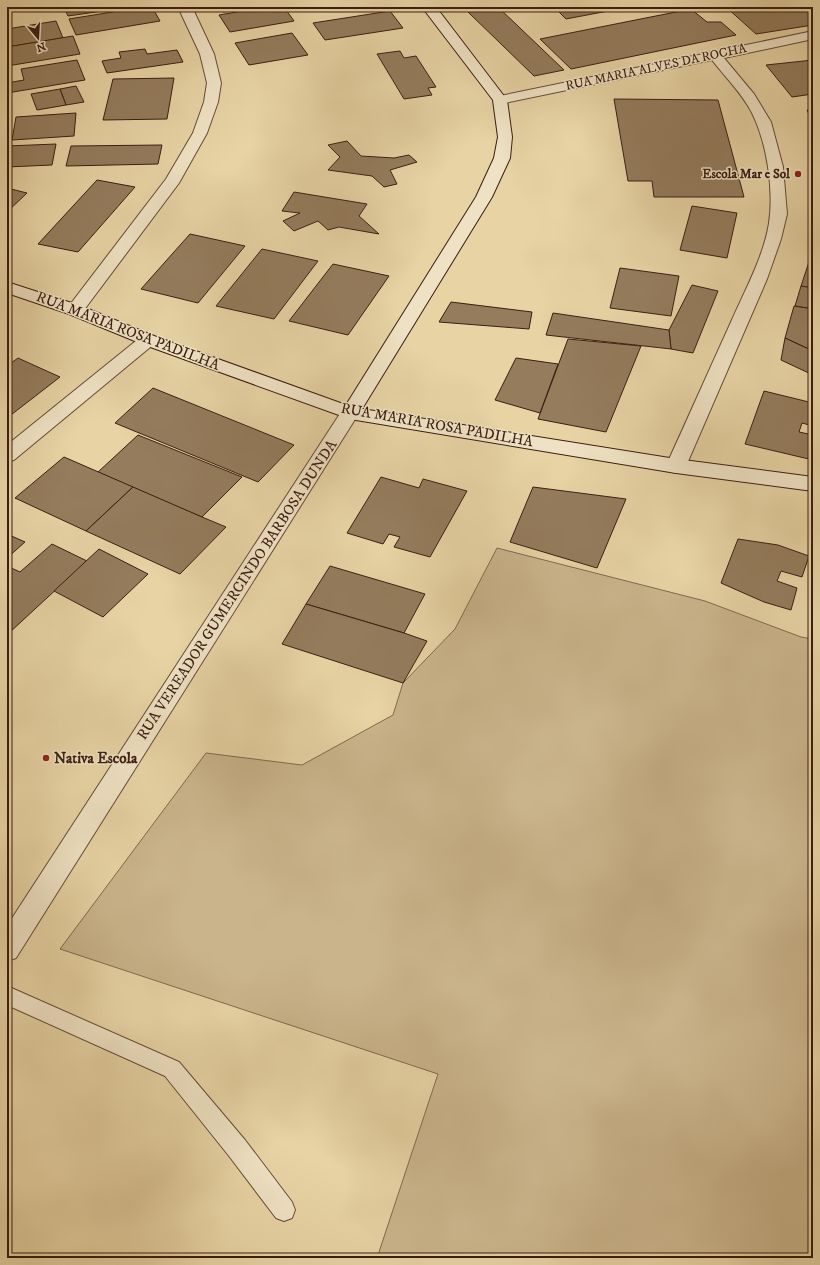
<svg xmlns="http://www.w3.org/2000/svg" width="820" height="1265" font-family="'IM FELL DW Pica',serif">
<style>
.green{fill:#cab48b;stroke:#82694e}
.building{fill:#947c5d;stroke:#3a1e11}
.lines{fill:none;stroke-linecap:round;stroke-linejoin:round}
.lane-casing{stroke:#654b36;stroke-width:2}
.street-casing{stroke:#654b36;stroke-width:2}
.secondary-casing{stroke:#3a1e11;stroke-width:2}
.lane{fill:#efe2c4;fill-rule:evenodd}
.street{fill:#efe2c4;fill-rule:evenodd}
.secondary{fill:#efe2c4;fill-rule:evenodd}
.poi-dot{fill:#8f2418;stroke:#efe2c4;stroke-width:1.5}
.labels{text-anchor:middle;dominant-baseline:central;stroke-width:3;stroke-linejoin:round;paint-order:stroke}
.far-street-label{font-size:13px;fill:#3a1e11;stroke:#efe2c4}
.far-poi-label{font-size:13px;font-weight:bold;fill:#3a1e11;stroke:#efe2c4;text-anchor:end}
.street-label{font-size:15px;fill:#3a1e11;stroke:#efe2c4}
.poi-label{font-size:15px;font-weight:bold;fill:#3a1e11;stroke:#efe2c4;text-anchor:start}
</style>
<rect width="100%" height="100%" fill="#e7d3a4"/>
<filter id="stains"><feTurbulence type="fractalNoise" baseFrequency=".005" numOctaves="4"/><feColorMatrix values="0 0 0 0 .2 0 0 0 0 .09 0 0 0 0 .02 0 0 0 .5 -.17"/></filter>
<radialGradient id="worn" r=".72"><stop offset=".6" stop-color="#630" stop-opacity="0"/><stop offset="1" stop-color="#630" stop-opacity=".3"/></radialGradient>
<polygon class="green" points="497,548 705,601 801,637 813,639 813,1258 377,1258 438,1074 60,949 206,753 302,765 393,715 403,683 455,629"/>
<g class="building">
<polygon points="64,7 131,7 68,16"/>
<polygon points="143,7 152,7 160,21 76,35 69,19"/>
<polygon points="220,7 256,7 223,12"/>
<polygon points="266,7 284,7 294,21 230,32 219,15"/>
<polygon points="491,7 498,7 564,70 534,76 468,12"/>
<polygon points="554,7 629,7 566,19"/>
<polygon points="726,7 813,7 813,25 756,34"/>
<polygon points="691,9 707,22 721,22 736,35 571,69 540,39"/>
<polygon points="390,11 403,28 325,40 313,23"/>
<polygon points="56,21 63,38 7,47 7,29"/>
<polygon points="292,33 308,55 249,65 235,43"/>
<polygon points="73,36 80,54 7,66 7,47"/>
<polygon points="145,49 147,54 177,50 183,62 107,73 102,61 121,58 119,52"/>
<polygon points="400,51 404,58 416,56 436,87 428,88 432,95 404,99 377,54"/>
<polygon points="77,60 85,80 7,93 7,83 24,80 21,69"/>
<polygon points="813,60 813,94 792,97 766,65"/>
<polygon points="174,78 167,119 103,120 113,79"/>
<polygon points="76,86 84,102 66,105 60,89"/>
<polygon points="60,89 66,105 37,110 31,94"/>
<polygon points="614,99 718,100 744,197 654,197 652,181 628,181"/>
<polygon points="807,110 813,110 813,123"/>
<polygon points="76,113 74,136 12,140 16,117"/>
<polygon points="347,141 361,156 394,158 409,155 417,162 390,170 397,184 384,187 372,176 328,170 340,157 328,145"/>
<polygon points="56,144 52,165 7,167 7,146"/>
<polygon points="162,145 158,164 66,166 71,146"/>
<polygon points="97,180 135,187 78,252 38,244"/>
<polygon points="7,188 27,193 7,212"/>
<polygon points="294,192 367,204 359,216 379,234 339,227 328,230 318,221 294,231 283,221 300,213 282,211"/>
<polygon points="692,206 737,213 727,258 680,250"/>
<polygon points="190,234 245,246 198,303 141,289"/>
<polygon points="813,244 813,266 808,265"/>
<polygon points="262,249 318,261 274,319 216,306"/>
<polygon points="333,264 389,276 348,335 289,321"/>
<polygon points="808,265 813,266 813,288 801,286"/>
<polygon points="620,268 679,276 671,316 610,308"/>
<polygon points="692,285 718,291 693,353 671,349 669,330"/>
<polygon points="801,286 813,288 813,309 795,306"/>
<polygon points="451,302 532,312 529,329 439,322"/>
<polygon points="794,306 813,309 813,351 785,338"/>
<polygon points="553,313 669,330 671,349 546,335"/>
<polygon points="785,338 813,351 813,375 781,360"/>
<polygon points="568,339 641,346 606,432 538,419"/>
<polygon points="18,358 60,377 7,418 7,366"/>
<polygon points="516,358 558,364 540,413 495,400"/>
<polygon points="153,388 294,445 258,482 115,423"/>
<polygon points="764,391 813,403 813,426 802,423 799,432 813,435 813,460 745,444"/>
<polygon points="138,435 242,477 202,517 97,473"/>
<polygon points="64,457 133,487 86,531 15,498"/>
<polygon points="381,477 419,488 423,479 467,491 430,557 394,547 400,537 389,534 383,544 347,533"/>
<polygon points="133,487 202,517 226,527 180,574 86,531"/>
<polygon points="533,487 626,499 597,568 510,542"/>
<polygon points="7,534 25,542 7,558"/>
<polygon points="738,539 778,545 809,556 802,577 781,571 777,581 797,588 791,610 764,602 721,583"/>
<polygon points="52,544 87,561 9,633 7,632 7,566 20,572"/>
<polygon points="99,549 148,574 103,617 54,591"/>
<polygon points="330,566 425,594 404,633 306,604"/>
<polygon points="306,604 404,633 427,641 403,683 282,644"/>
</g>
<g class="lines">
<g class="lane-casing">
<polygon id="lane" points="7,986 179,1062 245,1140 292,1202 295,1210 292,1218 284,1221 276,1218 229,1156 165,1076 7,1005"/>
</g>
<g class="street-casing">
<g id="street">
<polygon points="178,7 192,7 214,54 221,83 218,102 207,133 179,183 81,314 75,315 69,314 66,310 69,306 166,179 193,133 204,102 207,83 200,54"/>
<path d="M813 31V39L724 58 754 94 771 122 783 167 787 214 781 239 767 279 686 466 683 471 676 473 669 471 666 466C688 418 709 370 731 322 744 292 764 256 769 223 774 190 767 143 752 113 742 93 725 77 712 60L500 104 495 103 493 100 495 97 500 96 708 53 714 50 717 51Z"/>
<polygon points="148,335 154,336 157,340 154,344 14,460 7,462 7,445 142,336"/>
<polygon points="350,407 357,409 359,413 16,958 7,961 7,926 343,409"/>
</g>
</g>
<g class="secondary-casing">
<polygon id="secondary" points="422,7 436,7 507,100 512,137 510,158 492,197 362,409 676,459 813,477 813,491 676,473 350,419 142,344 69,314 7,293 7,282 81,306 154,336 346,405 476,197 494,158 498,137 493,100"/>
</g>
<use href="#lane" class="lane"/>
<use href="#street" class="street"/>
<use href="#secondary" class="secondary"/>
</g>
<g class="poi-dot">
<circle cx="798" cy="174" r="4"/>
<circle cx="46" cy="758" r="4"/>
</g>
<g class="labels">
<g class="far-street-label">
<text transform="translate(656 67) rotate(-12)">RUA MARIA ALVES DA ROCHA</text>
</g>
<g class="far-poi-label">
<text x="790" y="174">Escola Mar e Sol</text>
</g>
<g class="street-label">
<text transform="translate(128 331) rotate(21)">RUA MARIA ROSA PADILHA</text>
<text transform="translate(437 425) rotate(10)">RUA MARIA ROSA PADILHA</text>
<text transform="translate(237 590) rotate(-57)">RUA VEREADOR GUMERCINDO BARBOSA DUNDA</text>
</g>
<g class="poi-label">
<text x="54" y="758">Nativa Escola</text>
</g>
</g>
<rect width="820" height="1265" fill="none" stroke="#e7d3a4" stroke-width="24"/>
<rect x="8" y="8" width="804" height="1249" fill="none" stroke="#3a1e11" stroke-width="2"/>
<rect x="12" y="12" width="796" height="1241" fill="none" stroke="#3a1e11"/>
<g transform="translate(38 38) rotate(162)" stroke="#efe2c4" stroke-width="3" paint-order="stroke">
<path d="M0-3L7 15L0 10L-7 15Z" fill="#3a1e11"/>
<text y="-6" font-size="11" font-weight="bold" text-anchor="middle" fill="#3a1e11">N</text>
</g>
<rect width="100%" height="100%" filter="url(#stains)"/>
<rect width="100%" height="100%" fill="url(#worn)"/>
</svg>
